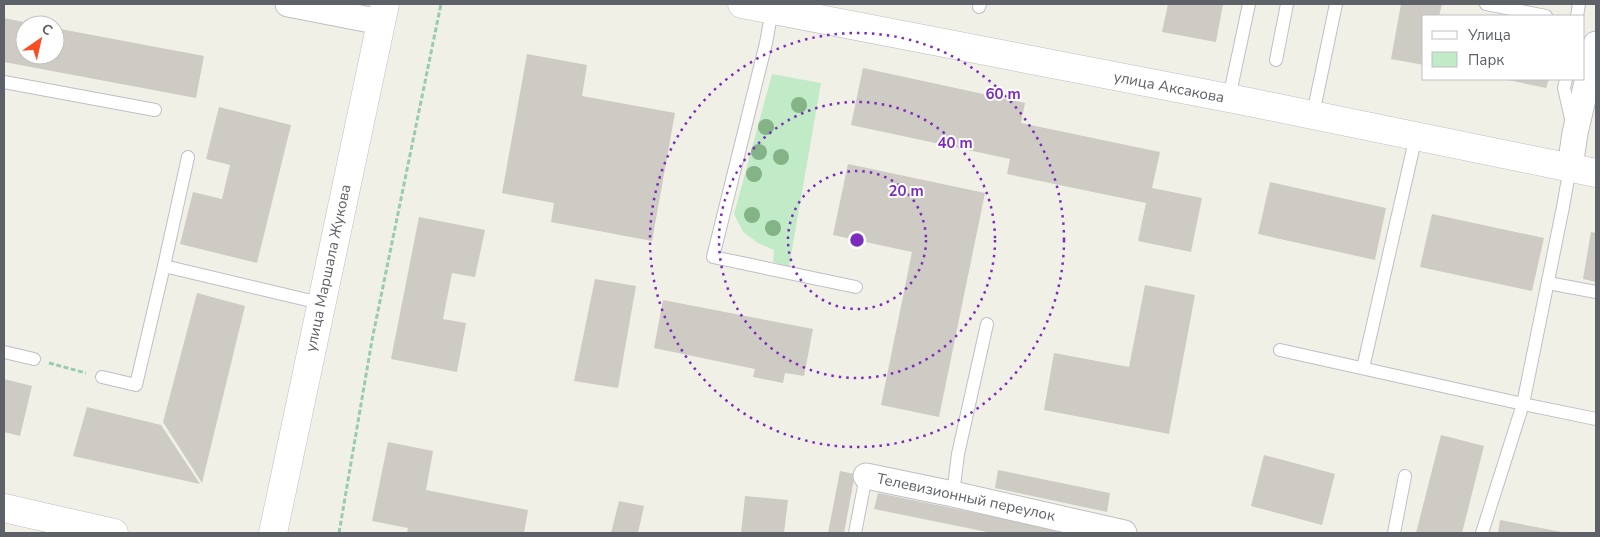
<svg xmlns="http://www.w3.org/2000/svg" width="1600" height="537" font-family="'Nunito Sans',sans-serif">
<style>
.green{fill:#c1ebc6}
.building{fill:#cdcbc3}
.lines{fill:none;stroke-linecap:round;stroke-linejoin:round}
.service-casing{stroke:#bebfc6;stroke-width:14}
.minor-casing{stroke:#bebfc6;stroke-width:27}
.secondary-casing{stroke:#bcbec5;stroke-width:29}
.path{stroke:#98ccae;stroke-width:3;stroke-dasharray:5 2.5;stroke-linecap:butt}
.service{stroke:#fff;stroke-width:12}
.minor{stroke:#fff;stroke-width:25}
.secondary{stroke:#fff;stroke-width:28}
.tree{fill:#84b387}
.ring{fill:none;stroke:#7b2cbf;stroke-width:2.5;stroke-dasharray:2.5 5}
.labels{text-anchor:middle;dominant-baseline:central;stroke-width:4;stroke-linejoin:round;paint-order:stroke}
.street-label{font-size:15px;fill:#5e6168;stroke:#fff}
.centre{fill:#7b2cbf;stroke:#fff;stroke-width:2.5}
.ring-label{font-size:15px;text-anchor:middle;font-weight:bold;fill:#7b2cbf;stroke:#fff;stroke-width:4;stroke-linejoin:round;paint-order:stroke}
</style>
<rect width="100%" height="100%" fill="#f1f0e6"/>
<polygon class="green" points="772,74 821,83 789,267 773,262 774,250 758,243 743,232 734,214"/>
<g class="building">
<polygon points="1168,4 1223,4 1216,42 1162,32"/>
<polygon points="1401,4 1442,4 1439,16 1424,16 1424,65 1391,59"/>
<polygon points="4,18 34,24 25,25 25,55 55,55 55,28 204,56 196,98 4,62"/>
<polygon points="527,54 587,65 582,96 675,113 652,241 551,222 554,203 502,193"/>
<polygon points="863,68 1025,103 1021,123 1160,152 1152,188 1202,198 1191,252 1138,241 1146,203 1007,174 1010,159 851,125"/>
<polygon points="1503,79 1549,79 1546,88"/>
<polygon points="219,107 291,125 257,263 180,244 193,192 222,199 230,165 206,159"/>
<polygon points="848,164 985,193 939,417 881,405 912,252 833,235"/>
<polygon points="1270,182 1386,208 1375,260 1258,234"/>
<polygon points="1432,214 1544,238 1532,291 1420,267"/>
<polygon points="419,217 485,230 475,277 452,273 443,319 466,323 457,372 391,359"/>
<polygon points="1591,232 1596,233 1596,282 1583,279"/>
<polygon points="595,279 636,286 618,388 574,381"/>
<polygon points="1145,285 1195,295 1169,434 1044,410 1054,353 1129,367"/>
<polygon points="197,293 245,306 202,483 163,422"/>
<polygon points="663,300 813,329 804,376 785,373 783,383 753,377 755,369 654,348"/>
<polygon points="4,379 32,386 20,436 4,432"/>
<polygon points="87,407 161,425 200,484 73,456"/>
<polygon points="1441,435 1484,446 1462,533 1416,533"/>
<polygon points="388,442 433,451 426,490 528,510 524,533 407,533 408,528 372,521"/>
<polygon points="1264,455 1335,474 1322,525 1251,506"/>
<polygon points="998,470 1110,493 1107,512 995,488"/>
<polygon points="840,471 855,474 844,533 828,533"/>
<polygon points="878,493 1059,530 1058,533 992,533 874,509"/>
<polygon points="745,496 788,500 784,533 741,533"/>
<polygon points="619,501 644,506 638,533 611,533"/>
<polygon points="1500,520 1562,532 1562,533 1498,533"/>
</g>
<g class="lines">
<g class="service-casing">
<g id="service">
<polyline points="1486,4 1546,16"/>
<polyline points="979,7 980,4"/>
<polyline points="772,10 766,43 713,257 856,287"/>
<polyline points="1577,16 1579,4"/>
<polyline points="1276,60 1287,4"/>
<polyline points="1566,79 1564,88 1572,123"/>
<polyline points="4,82 155,110"/>
<polyline points="1229,98 1249,4"/>
<polyline points="1313,114 1336,4"/>
<polyline points="164,266 188,157"/>
<polyline points="1548,283 1596,292"/>
<polyline points="1280,350 1523,404 1596,419"/>
<polyline points="4,352 34,359"/>
<polyline points="1363,368 1416,136"/>
<polyline points="102,377 136,385 164,266 320,303"/>
<polyline points="953,494 958,454 987,324"/>
<polyline points="855,533 866,476"/>
<polyline points="1394,533 1405,476"/>
<polyline points="1482,533 1523,404 1563,207 1570,167"/>
</g>
</g>
<g class="minor-casing">
<g id="minor">
<polyline points="288,4 381,22"/>
<polyline points="1570,167 1575,133 1596,44"/>
<polyline points="866,476 953,494 1124,533"/>
</g>
</g>
<g class="secondary-casing">
<g id="secondary">
<polyline points="742,4 1244,101 1596,173"/>
<polyline points="4,508 114,533"/>
<polyline points="273,533 385,4"/>
</g>
</g>
<g class="path">
<polyline points="49,363 86,373"/>
<polyline points="339,533 372,340 441,4"/>
</g>
<use href="#service" class="service"/>
<use href="#minor" class="minor"/>
<use href="#secondary" class="secondary"/>
</g>
<g class="tree">
<circle cx="799" cy="105" r="8"/>
<circle cx="766" cy="127" r="8"/>
<circle cx="759" cy="152" r="8"/>
<circle cx="781" cy="157" r="8"/>
<circle cx="754" cy="174" r="8"/>
<circle cx="752" cy="215" r="8"/>
<circle cx="773" cy="228" r="8"/>
</g>
<g class="ring">
<circle cx="857" cy="240" r="69"/>
<circle cx="857" cy="240" r="138"/>
<circle cx="857" cy="240" r="207"/>
</g>
<g class="labels">
<g class="street-label">
<text transform="translate(1169 87) rotate(11)">улица Аксакова</text>
<text transform="translate(328 268) rotate(-78)">улица Маршала Жукова</text>
<text transform="translate(966 497) rotate(12)">Телевизионный переулок</text>
</g>
</g>
<circle cx="857" cy="240" r="8" class="centre"/>
<g class="ring-label">
<text x="1003" y="99">60 m</text>
<text x="955" y="148">40 m</text>
<text x="906" y="196">20 m</text>
</g>
<rect width="1600" height="537" fill="none" stroke="#5e6168" stroke-width="10"/>
<rect x="1422" y="15" width="162" height="65" fill="#ffffff" stroke="#bfc0c3"/>
<rect x="1432" y="31" width="25" height="8" fill="#ffffff" stroke="#bfc0c3"/>
<text x="1468" y="40" font-size="15" fill="#5e6168">Улица</text>
<rect x="1432" y="52" width="25" height="15" fill="#c1ebc6" stroke="#bfc0c3"/>
<text x="1468" y="65" font-size="15" fill="#5e6168">Парк</text>
<g transform="translate(40 40) rotate(34)"><circle r="24" fill="#ffffff" stroke="#bfc0c3"/>
<path d="M0-4L9 19L0 12L-9 19Z" fill="#fb4d23"/>
<text y="-8" font-size="14" font-weight="bold" text-anchor="middle" fill="#5e6168">С</text>
</g>
</svg>
